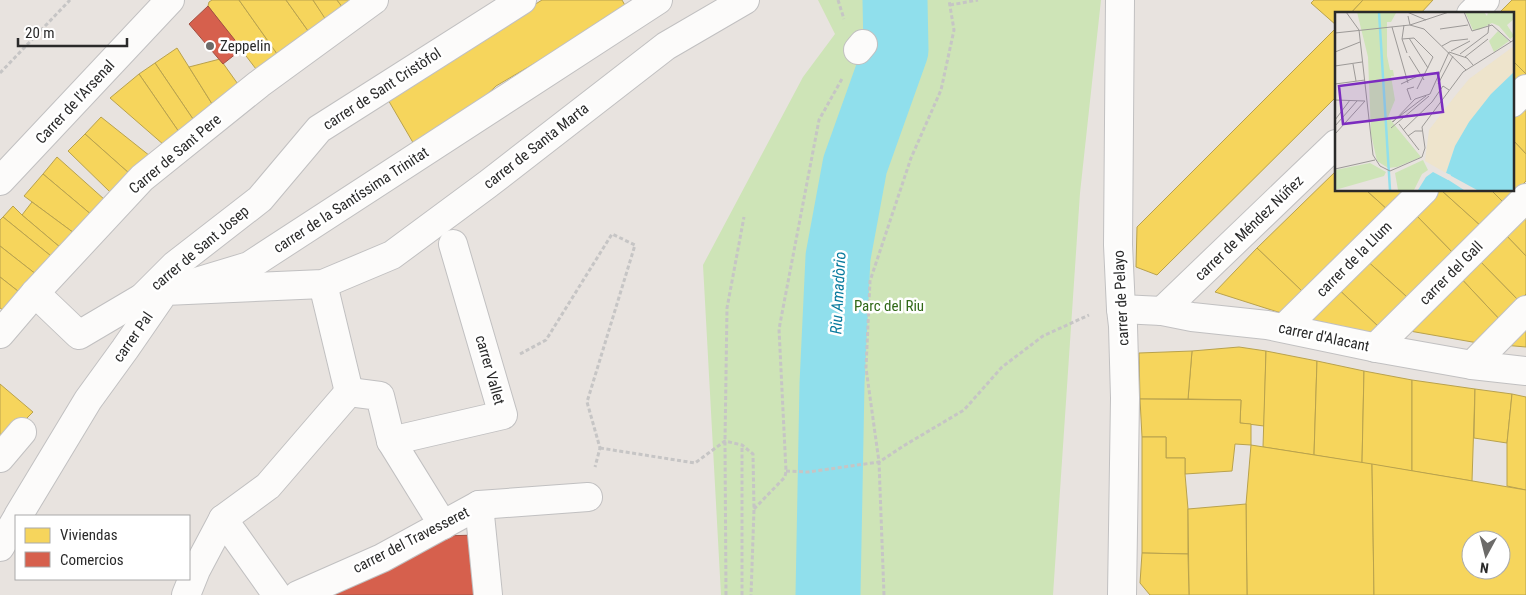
<svg xmlns="http://www.w3.org/2000/svg" width="1526" height="595" font-family="'Roboto Condensed',sans-serif">
<style>
.green{fill:#cee4b7}
.homes{fill:#f6d55c;stroke:#b9a24d;fill-rule:evenodd}
.shops{fill:#d6604d;stroke:#a25042}
.lines{fill:none;stroke-linecap:round;stroke-linejoin:round}
.river{stroke:#90dfec;stroke-width:65}
.pedestrian-casing{stroke:#c1c0c1;stroke-width:30}
.minor-casing{stroke:#c1c0c1;stroke-width:30}
.path{stroke:#c6c5c5;stroke-width:3;stroke-dasharray:4 2.5;stroke-linecap:butt}
.pedestrian{stroke:#fcfbfa;stroke-width:28}
.minor{stroke:#fcfbfa;stroke-width:28}
.poi-dot{fill:#6c6b69;stroke:#fff;stroke-width:2}
.labels{text-anchor:middle;dominant-baseline:central;stroke-width:5;stroke-linejoin:round;paint-order:stroke}
.poi-label{font-size:15px;fill:#2a2a2a;stroke:#fff;text-anchor:start}
.street-label{font-size:15px;fill:#2a2a2a;stroke:#fff}
.park-label{font-size:15px;fill:#316918;stroke:#fff}
.water-label{font-size:16px;font-style:italic;fill:#097b9e;stroke:#fff}
.inset-river{fill:none;stroke:#90dfec;stroke-width:2.5}
.inset-road{fill:none;stroke:#9c9997;stroke-width:1}
.view{fill:#7b2cbf;fill-opacity:0.15;stroke:#7b2cbf;stroke-width:2.5}
.inset-edge{fill:none;stroke:#2a2a2a;stroke-width:2.5}
</style>
<rect width="100%" height="100%" fill="#e8e3df"/>
<polygon class="green" points="818,0 1101,0 1080,193 1053,595 721,595 703,265 803,77 835,34"/>
<g class="homes">
<polygon points="212,0 239,0 280,58 259,73 208,6 209,2"/>
<polygon points="239,0 286,0 311,35 280,58"/>
<polygon points="286,0 313,0 328,22 311,35"/>
<polygon points="313,0 337,0 343,8 326,20"/>
<polygon points="337,0 354,0 343,8"/>
<polygon points="542,0 622,0 627,9 496,86 473,108 415,146 387,98"/>
<polygon points="1314,0 1363,0 1350,14 1336,14 1336,25 1311,3"/>
<polygon points="1363,0 1433,0 1420,14 1350,14"/>
<polygon points="1512,0 1526,0 1526,74 1512,60 1512,14 1498,14"/>
<polygon points="1336,28 1336,97 1157,275 1136,267 1137,227"/>
<polygon points="177,48 214,107 195,122 155,63"/>
<polygon points="220,59 240,87 214,107 189,67"/>
<polygon points="1512,60 1526,74 1512,88"/>
<polygon points="155,63 195,122 179,132 139,74"/>
<polygon points="139,74 179,132 164,145 110,98"/>
<polygon points="1526,100 1526,154 1512,139 1512,114"/>
<polygon points="101,117 150,156 130,174 85,134"/>
<polygon points="85,134 130,174 110,192 68,151"/>
<polygon points="1512,139 1526,154 1526,181 1504,203 1491,190 1512,190"/>
<polygon points="57,157 105,200 93,216 43,174"/>
<polygon points="1336,171 1336,190 1366,190 1388,210 1304,293 1257,248"/>
<polygon points="43,174 93,216 78,236 24,196"/>
<polygon points="1366,190 1409,190 1388,210"/>
<polygon points="1433,190 1441,190 1481,226 1454,254 1412,211"/>
<polygon points="1441,190 1491,190 1504,203 1481,226"/>
<polygon points="32,202 74,233 61,248 22,215"/>
<polygon points="13,206 22,215 61,248 51,256 3,217"/>
<polygon points="1412,211 1454,254 1407,297 1364,258"/>
<polygon points="1521,214 1526,219 1526,256 1502,231"/>
<polygon points="3,217 51,256 37,275 0,246 0,220"/>
<polygon points="1502,231 1526,256 1526,294 1519,301 1474,255"/>
<polygon points="0,246 37,275 23,295 0,277"/>
<polygon points="1257,248 1304,293 1281,313 1215,292"/>
<polygon points="1474,255 1519,301 1501,321 1456,273"/>
<polygon points="1364,258 1407,297 1379,327 1335,286"/>
<polygon points="1456,273 1501,321 1478,343 1404,330"/>
<polygon points="0,277 23,295 6,312 0,308"/>
<polygon points="1335,286 1379,327 1372,333 1303,318"/>
<polygon points="1526,322 1526,347 1503,345"/>
<polygon points="1239,347 1266,351 1264,426 1240,423 1241,400 1188,399 1192,351"/>
<polygon points="1192,351 1188,399 1140,399 1139,353"/>
<polygon points="1266,351 1317,361 1314,455 1263,447"/>
<polygon points="1317,361 1364,371 1362,463 1314,455"/>
<polygon points="1364,371 1412,380 1412,471 1362,463"/>
<polygon points="1412,380 1475,389 1472,481 1412,471"/>
<polygon points="0,384 33,412 3,442 0,440"/>
<polygon points="1475,389 1512,394 1507,443 1474,438"/>
<polygon points="1512,394 1526,397 1526,490 1507,486 1507,443"/>
<polygon points="1140,399 1241,400 1240,423 1251,424 1251,445 1235,444 1232,471 1185,474 1185,458 1166,458 1166,437 1142,437"/>
<polygon points="1142,437 1166,437 1166,458 1185,458 1185,474 1188,509 1188,554 1142,553"/>
<polygon points="1251,445 1372,464 1374,595 1247,595 1246,504"/>
<path d="M1372 464 1526 490V595H1374ZM1471 540H1501V570H1471Z"/>
<polygon points="1246,504 1247,595 1189,595 1188,509"/>
<polygon points="1142,553 1188,554 1189,595 1150,595 1140,583"/>
</g>
<g class="shops">
<polygon points="208,6 242,49 223,64 189,24"/>
<polygon points="478,535 481,595 318,595 441,536"/>
</g>
<g class="lines">
<polyline class="river" points="828,595 832,384 838,257 855,165 896,50 895,0"/>
<g class="pedestrian-casing">
<g id="pedestrian">
<polyline points="858,50 863,44"/>
<polyline points="1512,103 1526,89"/>
<polyline points="1284,328 1424,190"/>
<polyline points="1375,348 1526,198"/>
<polyline points="1472,365 1526,310"/>
</g>
</g>
<g class="minor-casing">
<g id="minor">
<polyline points="1120,0 1118,245 1121,309 1123,326 1125,398 1122,595"/>
<polyline points="1471,14 1485,0"/>
<polyline points="0,181 170,0"/>
<polyline points="323,284 349,392"/>
<polyline points="35,293 79,335 140,299 249,266 658,0"/>
<polyline points="144,296 175,265 260,199 319,129 522,0"/>
<polyline points="1121,309 1162,311 1192,317 1267,325 1382,349 1472,365 1526,371"/>
<polyline points="1162,311 1336,144"/>
<polyline points="0,334 35,293 142,178 259,84 374,0"/>
<polyline points="349,392 380,396 391,441 443,525"/>
<polyline points="391,441 503,415 453,244"/>
<polyline points="0,458 22,432"/>
<polyline points="479,505 488,595"/>
<polyline points="18,516 88,400 125,349 165,291 323,284 392,255 488,184 666,46 745,0"/>
<polyline points="223,519 277,595"/>
<polyline points="0,547 16,520"/>
<polyline points="186,595 196,570 223,519 268,486 349,392"/>
<polyline points="298,595 382,558 479,505 588,497"/>
</g>
</g>
<g class="path">
<polyline points="838,0 844,19"/>
<polyline points="950,5 978,0"/>
<polyline points="0,73 70,0"/>
<polyline points="520,354 546,340 612,234 635,245 587,402 600,448 595,467"/>
<polyline points="600,448 695,463 725,441 742,445 753,454 754,509 751,595"/>
<polyline points="786,471 808,472 879,462 905,445 964,410 1002,367 1043,336 1089,315"/>
<polyline points="754,509 785,477 786,471 779,329 819,120 843,77"/>
<polyline points="726,595 725,441 727,308 744,217"/>
<polyline points="742,595 742,446"/>
<polyline points="884,595 879,462 866,368 870,281 911,158 941,90 954,30 949,0"/>
</g>
<use href="#pedestrian" class="pedestrian"/>
<use href="#minor" class="minor"/>
</g>
<circle class="poi-dot" cx="210" cy="46" r="5"/>
<g class="labels">
<g class="poi-label">
<text x="220" y="46">Zeppelin</text>
</g>
<g class="street-label">
<text transform="translate(382 89) rotate(-33)">carrer de Sant Cristòfol</text>
<text transform="translate(75 102) rotate(-47)">Carrer de l'Arsenal</text>
<text transform="translate(536 146) rotate(-38)">carrer de Santa Marta</text>
<text transform="translate(175 154) rotate(-40)">Carrer de Sant Pere</text>
<text transform="translate(351 200) rotate(-33)">carrer de la Santíssima Trinitat</text>
<text transform="translate(1249 228) rotate(-44)">carrer de Méndez Núñez</text>
<text transform="translate(200 248) rotate(-40)">carrer de Sant Josep</text>
<text transform="translate(1354 259) rotate(-45)">carrer de la Llum</text>
<text transform="translate(1451 273) rotate(-45)">carrer del Gall</text>
<text transform="translate(1121 298) rotate(-93)">carrer de Pelayo</text>
<text transform="translate(133 337) rotate(-55)">carrer Pal</text>
<text transform="translate(1324 337) rotate(12)">carrer d'Alacant</text>
<text transform="translate(490 370) rotate(74)">carrer Vallet</text>
<text transform="translate(411 540) rotate(-27)">carrer del Travesseret</text>
</g>
<g class="park-label">
<text x="889" y="306">Parc del Riu</text>
</g>
<g class="water-label">
<text transform="translate(838 293) rotate(-87)">Riu Amadòrio</text>
</g>
</g>
<g transform="translate(1335 12)">
<rect width="179" height="179" fill="#e8e3df"/>
<path d="M22 0 61 1 56 10H52V44L55 58H58L59 64H56L60 88 53 105 86 145 62 155 53 156 42 149 36 122 33 45ZM130 0H149L152 4 153 0H179V7L172 13 179 24 175 27 164 14 157 11 144 18H138ZM163 19 174 29 159 40 154 29ZM88 148 93 158 87 162 79 178H63L60 161ZM35 151 51 160 49 164 0 178V158Z" fill="#cee4b7"/>
<path d="M179 34V60L156 82 120 134 111 161 90 149 94 118 120 84 134 67Z" fill="#eee4cc"/>
<path d="M179 60V178H83L91 165 98 160 113 168 116 163 111 161 120 134 134 110 156 82Z" fill="#90dfec"/>
<path d="M98 158 112 165 109 160 142 178H129Z" fill="#e8e3df"/>
<path class="inset-river" d="M44 0 55 178"/>
<path class="inset-road" d="M11 0 24 18 38 143 45 154 55 159 87 145 90 136 87 115 128 60 179 28M72 0 91 8M129 0 137 19 157 13 176 30M73 4 75 13 89 17 131 58M69 13 67 27 72 41M57 15 73 71M105 17 133 13M0 21 75 13 114 0M74 26 93 56M67 27 79 26 98 45 82 77M107 34 116 29 133 27M116 39 135 29M0 40 25 30M114 40 132 46 138 53M125 42 153 21 154 12M74 44 89 68M130 45 153 27M18 52 21 69M0 54 27 50M0 72 30 68M66 72 85 63M103 72 118 44M0 88 30 89M76 88 72 77 79 75M0 108 15 88M57 110 91 84M58 110 80 87 95 82 114 40M64 112 84 138M0 114 22 89M56 116 94 84M68 118 97 90 108 74 114 78M0 122 30 89M73 124 80 119H87M0 157 40 148"/>
<path class="view" d="M103 61 108 100 8 112 4 74Z"/>
<rect width="179" height="179" class="inset-edge"/>
</g>
<rect x="15" y="515" width="175" height="65" fill="#ffffff" stroke="#aaaaaa"/>
<rect x="25" y="528" width="25" height="15" fill="#f6d55c" stroke="#aaaaaa"/>
<text x="60" y="540" font-size="15" fill="#2a2a2a">Viviendas</text>
<rect x="25" y="552" width="25" height="15" fill="#d6604d" stroke="#aaaaaa"/>
<text x="60" y="565" font-size="15" fill="#2a2a2a">Comercios</text>
<g transform="translate(1486 555) rotate(187)"><circle r="24" fill="#ffffff" stroke="#aaaaaa"/>
<path d="M0-4L9 19L0 12L-9 19Z" fill="#6c6b69"/>
<text y="-8" font-size="14" font-weight="bold" text-anchor="middle" fill="#2a2a2a">N</text>
</g>
<path d="M18 38v8h109v-8" fill="none" stroke="#2a2a2a" stroke-width="2.5"/>
<text x="25" y="38" font-size="15" fill="#2a2a2a" stroke="#ffffff" stroke-width="4" paint-order="stroke">20 m</text>
</svg>
